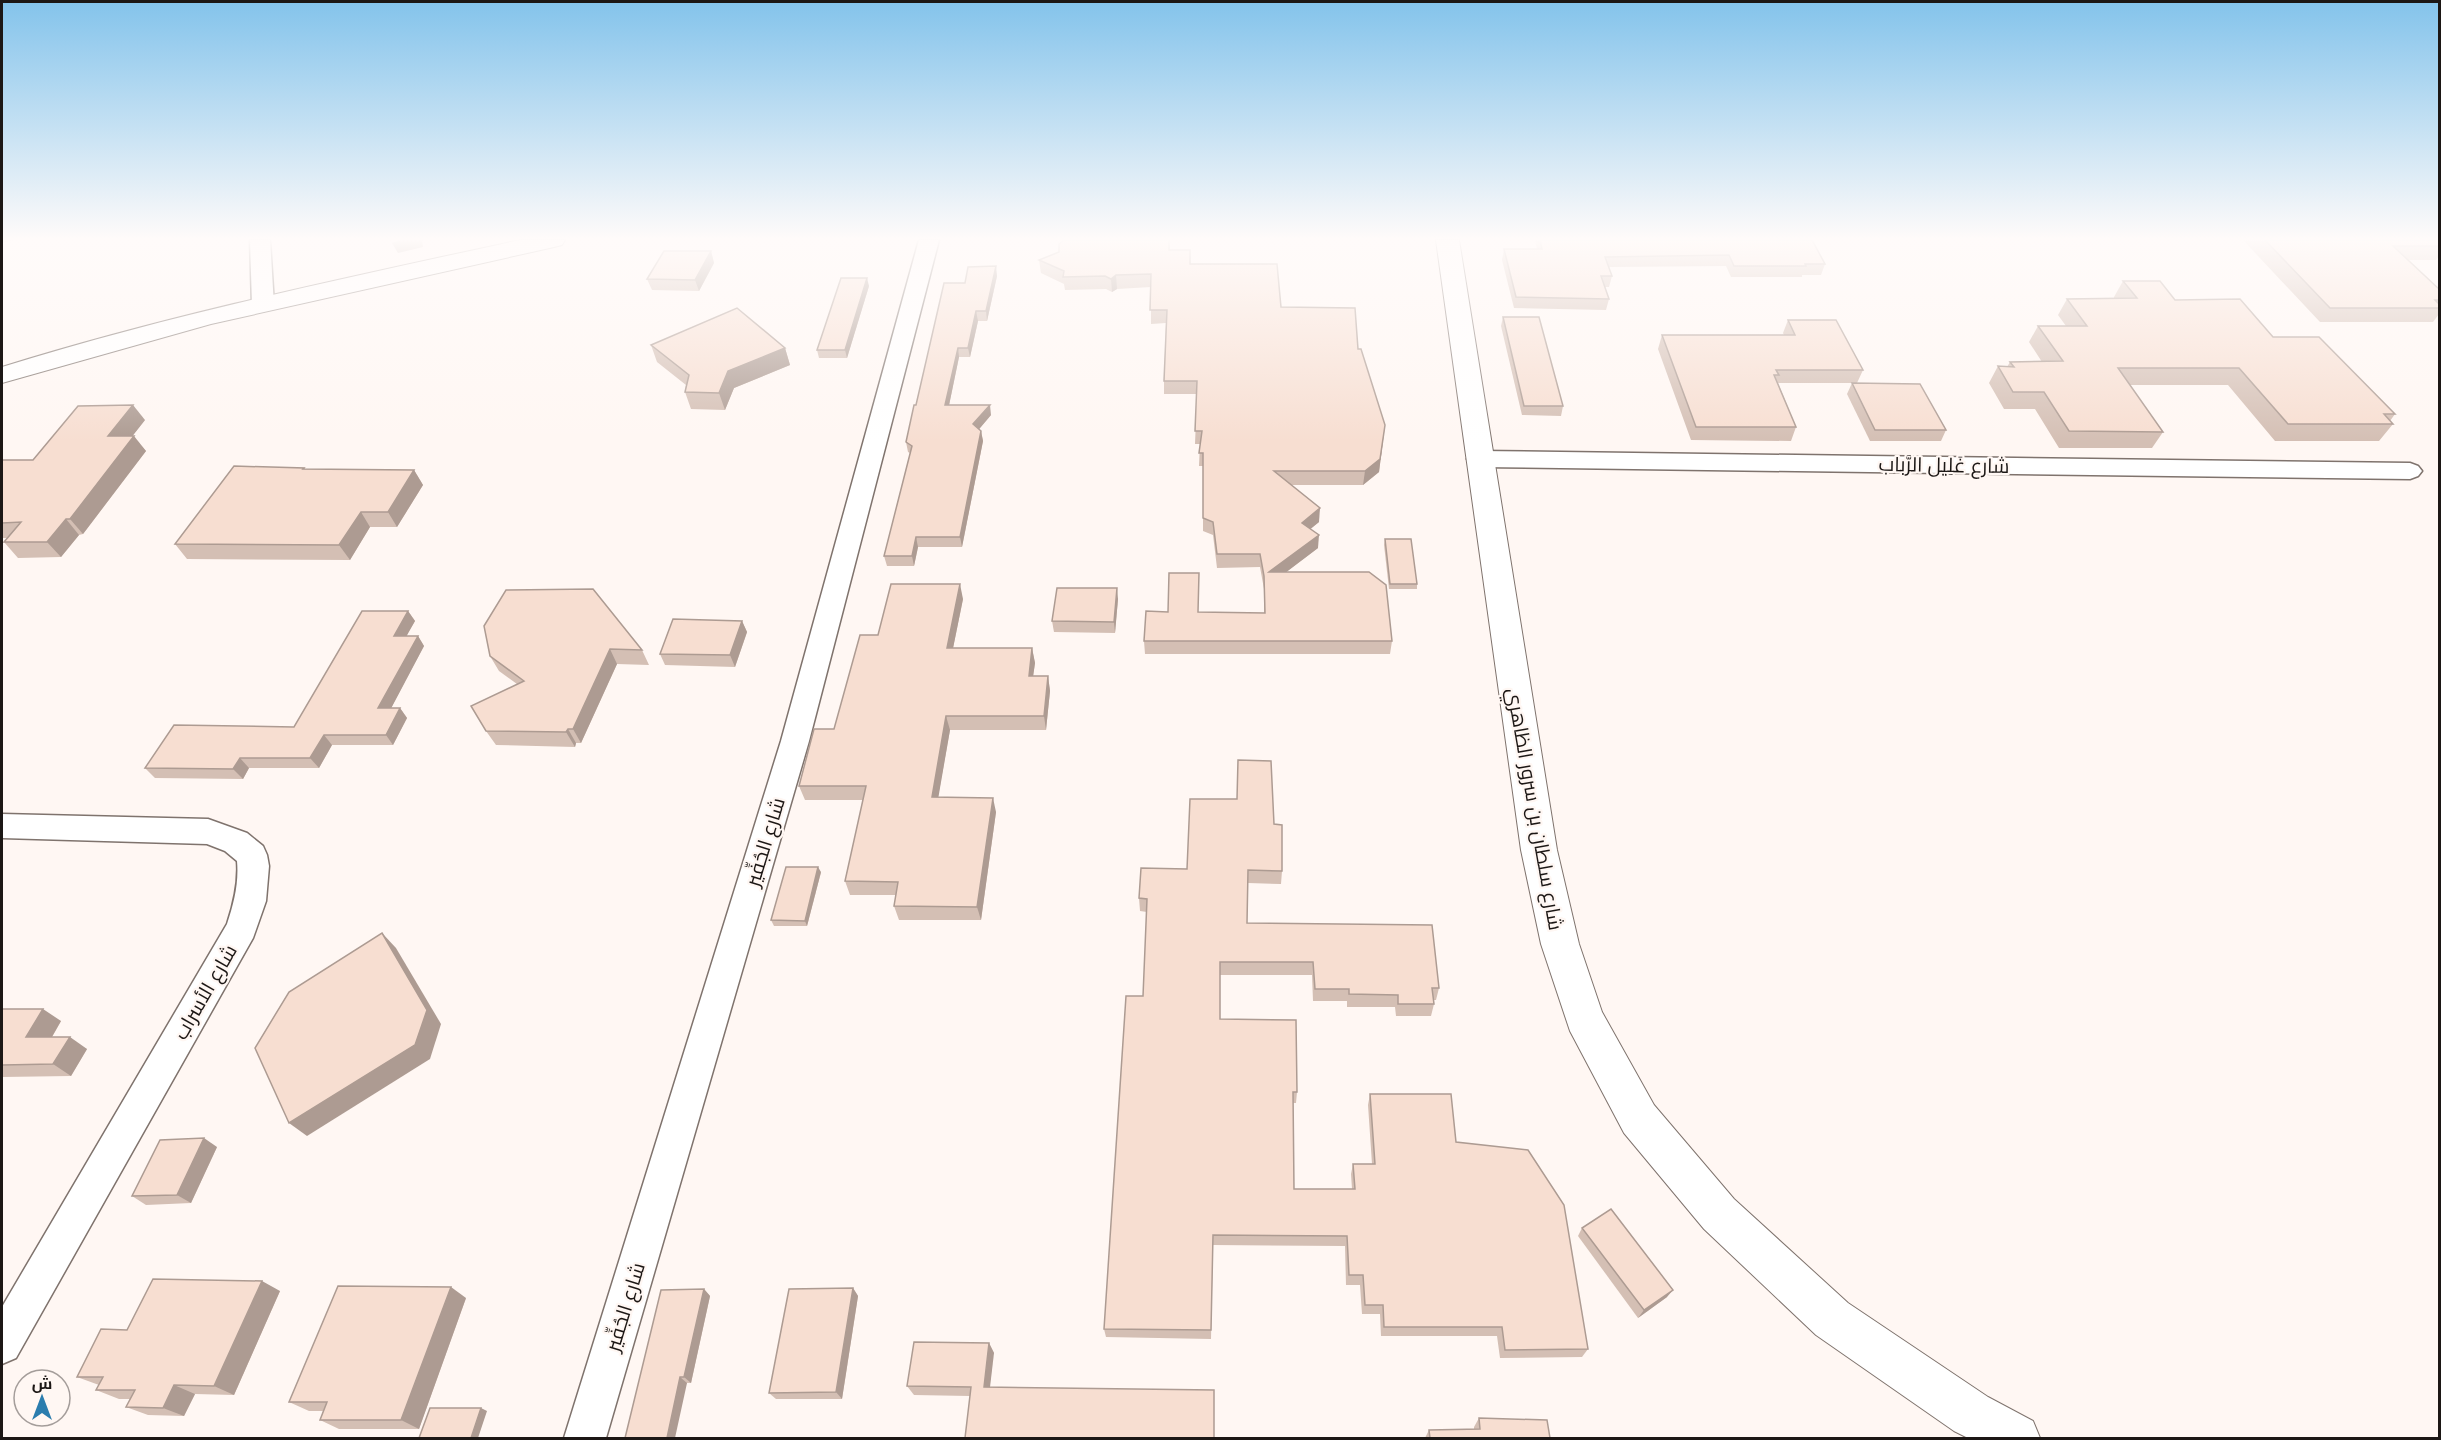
<svg xmlns="http://www.w3.org/2000/svg" width="2441" height="1440" font-family="Montserrat,Cairo,sans-serif">
<style>
.lines{fill:none;stroke-linecap:round;stroke-linejoin:round}
.minor-casing{stroke:#7f736d;stroke-width:3}
.tertiary-casing{stroke:#7f736d;stroke-width:2}
.minor{fill:#fff;fill-rule:evenodd}
.tertiary{fill:#fff;fill-rule:evenodd}
.wall{fill:#d4bfb4}
.shaded-wall{fill:#ad9b92}
.building{fill:#f7ded1;stroke:#ad9b92;stroke-width:1.5}
.labels{text-anchor:middle;dominant-baseline:central;stroke-width:4.5;stroke-linejoin:round;paint-order:stroke}
.street-label{font-size:20px;fill:#1c1715;stroke:#fff7f3}
</style>
<rect width="100%" height="100%" fill="#fff7f3"/>
<g class="lines">
<g class="minor-casing">
<g id="minor">
<polygon points="250,240 270,240 274,305 270,309 263,311 256,309 252,305"/>
<polygon points="919,240 939,240 809,741 606,1438 564,1438 781,741"/>
<polygon points="1479,451 2410,463 2418,466 2422,471 2418,476 2410,479 1479,467 1471,464 1467,459 1471,454"/>
<path d="M2 814 208 819 247 833 263 846 267 855 269 866 266 901 253 938 16 1358 2 1364V1307L227 924C234 903 239 883 237 861L225 851 207 844 2 838Z"/>
</g>
</g>
<g class="tertiary-casing">
<g id="tertiary">
<path d="M520 240H565L562 245 554 247 211 324 2 383V367C172 314 346 278 520 240Z"/>
<polygon points="1436,240 1459,240 1557,850 1579,944 1602,1012 1654,1105 1734,1199 1848,1303 1988,1397 2033,1421 2040,1438 1968,1438 1954,1431 1816,1335 1704,1229 1624,1133 1570,1031 1541,944 1521,850"/>
</g>
</g>
<use href="#minor" class="minor"/>
<use href="#tertiary" class="tertiary"/>
</g>
<g class="wall">
<polygon points="1064,240 1170,240 1170,250 1190,264 1281,307 1358,349 1385,425 1379,472 1363,485 1291,485 1319,522 1310,529 1318,548 1286,572 1392,641 1390,654 1145,654 1144,641 1198,612 1264,613 1264,589 1260,567 1217,568 1213,535 1203,531 1203,466 1199,466 1200,444 1195,444 1197,394 1164,394 1164,381 1166,323 1151,324 1151,287 1117,289 1112,292 1106,289 1065,290 1064,284 1041,273 1039,260 1059,252"/>
<polygon points="1535,240 1812,240 1825,264 1821,275 1802,275 1802,277 1731,277 1726,266 1609,267 1612,276 1609,287 1605,287 1609,299 1606,310 1514,308 1502,260 1504,249 1537,249"/>
<polygon points="2243,240 2439,240 2439,256 2436,260 2408,260 2439,289 2439,314 2433,322 2320,322"/>
<polygon points="711,251 714,263 699,291 652,290 647,279"/>
<polygon points="997,276 987,321 978,321 970,357 959,357 949,405 991,415 979,429 981,431 983,441 962,547 918,547 914,566 887,566 884,556 910,453 908,452 906,442 916,405 965,283"/>
<polygon points="2123,281 2175,300 2273,337 2395,414 2390,421 2393,424 2379,441 2275,441 2228,385 2130,385 2163,432 2152,448 2059,448 2035,409 2004,409 1989,383 1998,366 2007,367 2010,362 2042,362 2029,342 2038,326 2066,326 2058,315 2067,299 2114,298 2114,297"/>
<polygon points="869,286 847,358 819,358 817,350"/>
<polygon points="1503,317 1563,406 1561,416 1522,415 1501,326"/>
<polygon points="1788,320 1863,370 1857,383 1778,383 1796,427 1791,441 1691,440 1658,349 1662,335 1784,335 1783,333"/>
<polygon points="651,345 785,348 790,365 734,388 725,410 691,409 685,392 686,385 657,362"/>
<polygon points="1852,383 1946,430 1941,441 1870,441 1847,394"/>
<polygon points="145,420 132,436 146,451 83,534 79,535 61,557 18,558 4,542 7,538 2,538 2,460 33,460"/>
<polygon points="305,469 414,470 423,485 397,527 370,527 350,560 187,559 175,544"/>
<polygon points="1385,539 1417,584 1417,589 1389,589 1384,545"/>
<polygon points="963,599 953,648 1032,648 1035,663 1033,676 1048,676 1050,691 1046,730 950,730 938,797 996,812 981,920 899,920 894,906 896,895 850,895 845,881 863,800 805,800 799,786 834,729 878,635"/>
<polygon points="1118,599 1115,633 1054,632 1052,621"/>
<polygon points="408,611 415,621 406,636 418,636 424,646 391,708 400,708 407,718 393,745 332,745 319,768 249,768 243,779 155,778 145,768 294,727"/>
<polygon points="742,621 747,632 735,667 665,665 660,654"/>
<polygon points="484,626 642,650 649,665 617,664 581,743 576,743 575,747 496,745 486,731 517,684 499,671 490,656"/>
<polygon points="1274,824 1282,871 1281,884 1248,883 1247,923 1439,988 1436,1000 1434,1000 1434,1004 1431,1016 1396,1016 1395,1007 1347,1007 1347,1001 1313,1001 1312,975 1220,975 1220,1019 1297,1092 1296,1103 1293,1103 1294,1189 1352,1189 1351,1174 1353,1164 1372,1164 1368,1105 1370,1094 1456,1142 1588,1349 1582,1357 1500,1358 1497,1336 1381,1336 1380,1314 1362,1314 1360,1285 1346,1285 1345,1246 1213,1245 1211,1339 1106,1337 1104,1329 1143,996 1147,912 1140,911 1139,898 1187,869"/>
<polygon points="821,872 807,926 774,926 771,920"/>
<polygon points="2,1009 61,1021 52,1037 87,1049 71,1076 2,1077"/>
<polygon points="217,1147 191,1203 146,1205 132,1196"/>
<polygon points="1582,1228 1667,1297 1638,1318 1578,1236"/>
<polygon points="853,1288 858,1296 842,1399 776,1399 769,1393"/>
<polygon points="704,1289 710,1296 691,1383 687,1383 625,1438"/>
<polygon points="280,1291 234,1395 195,1394 184,1416 148,1415 126,1407 130,1399 119,1399 96,1390 99,1385 77,1377 127,1330"/>
<polygon points="466,1298 419,1429 339,1429 320,1420 323,1411 309,1411 289,1402"/>
<polygon points="989,1343 994,1353 970,1396 914,1395 907,1386"/>
<polygon points="1479,1418 1550,1438 1425,1438 1429,1430 1474,1429 1474,1427"/>
</g>
<g class="shaded-wall">
<polygon points="2,240 13,240 2,243"/>
<polygon points="401,240 422,240 423,247 398,253 392,243"/>
<polygon points="711,251 714,263 699,291 695,280"/>
<polygon points="996,266 997,276 987,321 986,311"/>
<polygon points="1116,275 1117,289 1112,292 1111,279"/>
<polygon points="867,278 869,286 847,358 845,350"/>
<polygon points="976,311 978,321 970,357 968,348"/>
<polygon points="785,348 790,365 734,388 725,410 719,393 728,371"/>
<polygon points="958,348 959,357 947,415 945,405"/>
<polygon points="133,405 145,420 120,452 108,436"/>
<polygon points="990,405 991,415 975,434 973,424"/>
<polygon points="1385,425 1379,472 1363,485 1365,471"/>
<polygon points="981,431 983,441 962,547 960,537"/>
<polygon points="134,436 146,451 83,534 70,519"/>
<polygon points="414,470 423,485 397,527 388,512"/>
<polygon points="1320,508 1319,522 1302,536 1302,523"/>
<polygon points="361,512 370,527 350,560 339,545"/>
<polygon points="66,519 79,535 61,557 47,542"/>
<polygon points="1319,535 1318,548 1268,586 1269,572"/>
<polygon points="916,537 918,547 914,566 912,556"/>
<polygon points="960,584 963,599 950,663 947,648"/>
<polygon points="1117,588 1118,599 1115,633 1114,622"/>
<polygon points="408,611 415,621 401,646 394,636"/>
<polygon points="742,621 747,632 735,667 730,655"/>
<polygon points="418,636 424,646 386,718 378,708"/>
<polygon points="1032,648 1035,663 1031,691 1029,676"/>
<polygon points="610,649 617,664 581,743 573,729"/>
<polygon points="1048,676 1050,691 1046,730 1044,716"/>
<polygon points="400,708 407,718 393,745 386,735"/>
<polygon points="946,716 950,730 936,811 932,797"/>
<polygon points="568,729 576,743 575,747 566,732"/>
<polygon points="324,735 332,745 319,768 310,758"/>
<polygon points="240,758 249,768 243,779 233,769"/>
<polygon points="993,798 996,812 981,920 977,907"/>
<polygon points="818,867 821,872 807,926 805,921"/>
<polygon points="382,933 396,948 441,1024 430,1059 307,1136 289,1123"/>
<polygon points="43,1009 61,1021 45,1049 26,1037"/>
<polygon points="70,1037 87,1049 71,1076 53,1064"/>
<polygon points="204,1138 217,1147 191,1203 177,1195"/>
<polygon points="262,1281 280,1291 234,1395 214,1386"/>
<polygon points="451,1287 466,1298 419,1429 401,1420"/>
<polygon points="853,1288 858,1296 842,1399 836,1392"/>
<polygon points="704,1289 710,1296 691,1383 684,1377"/>
<polygon points="1673,1290 1667,1297 1638,1318 1644,1310"/>
<polygon points="989,1343 994,1353 989,1396 984,1387"/>
<polygon points="680,1377 687,1383 675,1438 667,1438"/>
<polygon points="174,1385 195,1394 184,1416 163,1408"/>
<polygon points="481,1408 487,1411 478,1438 471,1438"/>
</g>
<g class="building">
<polygon points="1064,240 1169,240 1169,250 1190,250 1190,264 1277,264 1281,307 1355,308 1358,349 1361,349 1385,425 1380,459 1365,471 1274,471 1320,508 1302,523 1319,535 1269,572 1369,572 1386,585 1392,641 1144,641 1146,611 1168,612 1169,573 1199,573 1198,612 1265,613 1264,576 1260,554 1217,554 1213,522 1203,518 1203,453 1199,453 1202,431 1195,431 1197,381 1164,381 1167,310 1150,310 1151,274 1116,275 1111,279 1105,276 1063,277 1064,271 1039,260 1059,252 1059,244"/>
<polygon points="1540,240 1812,240 1825,264 1805,264 1806,266 1734,266 1729,255 1605,257 1612,276 1601,276 1609,299 1516,297 1504,249 1542,249"/>
<polygon points="2265,240 2439,240 2439,246 2393,246 2439,289 2439,300 2435,300 2439,304 2439,308 2330,308"/>
<polygon points="664,251 711,251 695,280 647,279"/>
<polygon points="996,266 986,311 976,311 968,348 958,348 945,405 990,405 973,424 981,431 960,537 916,537 912,556 884,556 912,446 906,442 914,405 916,405 944,283 965,283 968,267"/>
<polygon points="841,278 867,278 845,350 817,350"/>
<polygon points="2123,281 2160,281 2175,300 2240,299 2273,337 2319,337 2395,414 2384,414 2393,424 2288,424 2239,368 2118,368 2163,432 2069,431 2044,392 2013,392 1998,366 2014,367 2010,362 2063,361 2038,326 2087,326 2067,299 2137,298"/>
<polygon points="737,308 785,348 728,371 719,393 685,392 689,375 651,345"/>
<polygon points="1503,317 1539,317 1563,406 1524,406"/>
<polygon points="1788,320 1836,320 1863,370 1776,370 1779,375 1774,375 1796,427 1696,427 1662,335 1795,335"/>
<polygon points="1852,383 1920,384 1946,430 1875,430"/>
<polygon points="133,405 108,436 134,436 70,519 66,519 47,542 4,542 21,522 2,523 2,460 33,460 78,406"/>
<polygon points="234,466 304,468 303,469 414,470 388,512 361,512 339,545 175,544"/>
<polygon points="1385,539 1411,539 1417,584 1390,584"/>
<polygon points="891,584 960,584 947,648 1032,648 1029,676 1048,676 1044,716 946,716 932,797 993,798 977,907 894,906 898,882 845,881 866,786 799,786 814,729 834,729 860,635 878,635"/>
<polygon points="1057,588 1117,588 1114,622 1052,621"/>
<polygon points="593,589 642,650 610,649 573,729 568,729 566,732 486,731 471,706 524,681 490,656 484,626 506,590"/>
<polygon points="362,611 408,611 394,636 418,636 378,708 400,708 386,735 324,735 310,758 240,758 233,769 145,768 174,725 294,727"/>
<polygon points="673,619 742,621 730,655 660,654"/>
<polygon points="1238,760 1271,761 1274,824 1282,825 1282,871 1248,870 1247,923 1432,925 1439,988 1432,988 1434,1004 1398,1004 1398,995 1349,994 1349,989 1315,989 1313,962 1220,962 1220,1019 1296,1020 1297,1092 1293,1092 1294,1189 1355,1189 1353,1164 1375,1164 1370,1094 1451,1094 1456,1142 1528,1150 1564,1205 1588,1349 1505,1350 1502,1327 1384,1327 1383,1305 1365,1305 1363,1275 1349,1275 1347,1236 1213,1235 1211,1330 1104,1329 1126,996 1143,996 1147,899 1139,898 1141,868 1187,869 1190,799 1237,799"/>
<polygon points="786,867 818,867 805,921 771,920"/>
<polygon points="382,933 427,1010 415,1045 289,1123 255,1048 289,992"/>
<polygon points="2,1009 43,1009 26,1037 70,1037 53,1064 2,1065"/>
<polygon points="204,1138 177,1195 132,1196 160,1140"/>
<polygon points="1611,1209 1673,1290 1644,1310 1582,1228"/>
<polygon points="153,1279 262,1281 214,1386 174,1385 163,1408 126,1407 135,1390 96,1390 103,1377 77,1377 101,1329 127,1330"/>
<polygon points="338,1286 451,1287 401,1420 320,1420 327,1402 289,1402"/>
<polygon points="853,1288 836,1392 769,1393 789,1289"/>
<polygon points="704,1289 684,1377 680,1377 667,1438 625,1438 661,1290"/>
<polygon points="914,1342 989,1343 984,1387 1214,1390 1214,1438 965,1438 971,1387 907,1386"/>
<polygon points="430,1408 481,1408 471,1438 419,1438"/>
<polygon points="1479,1418 1547,1420 1550,1438 1430,1438 1429,1430 1480,1429"/>
</g>
<linearGradient id="sky" x2="0" y2="1"><stop stop-color="#83c3eb"/><stop offset="0.54" stop-color="#fffbfa"/><stop offset="1" stop-color="#fffbfa" stop-opacity="0"/></linearGradient>
<rect width="2441" height="442" fill="url(#sky)"/>
<g class="labels">
<g class="street-label">
<text transform="translate(1944 465) rotate(1)">شارع غَلِيل الرَّباب</text>
<text transform="translate(1535 809) rotate(80)">شارع سلطان بن سرور الظاهري</text>
<text transform="translate(765 842) rotate(-73)">شارع الجُفِّير</text>
<text transform="translate(205 992) rotate(-60)">شارع الأسراب</text>
<text transform="translate(625 1307) rotate(-73)">شارع الجُفِّير</text>
</g>
</g>
<rect width="2441" height="1440" fill="none" stroke="#1c1715" stroke-width="6"/>
<g transform="translate(42 1398)"><circle r="28" fill="#fff7f3" stroke="#a49d9a" stroke-width="1.5"/>
<path d="M0-4.5L10 22L0 15L-10 22Z" fill="#2b7dae"/>
<text y="-9" font-size="16" font-weight="bold" text-anchor="middle" fill="#1c1715">ش</text>
</g>
</svg>
